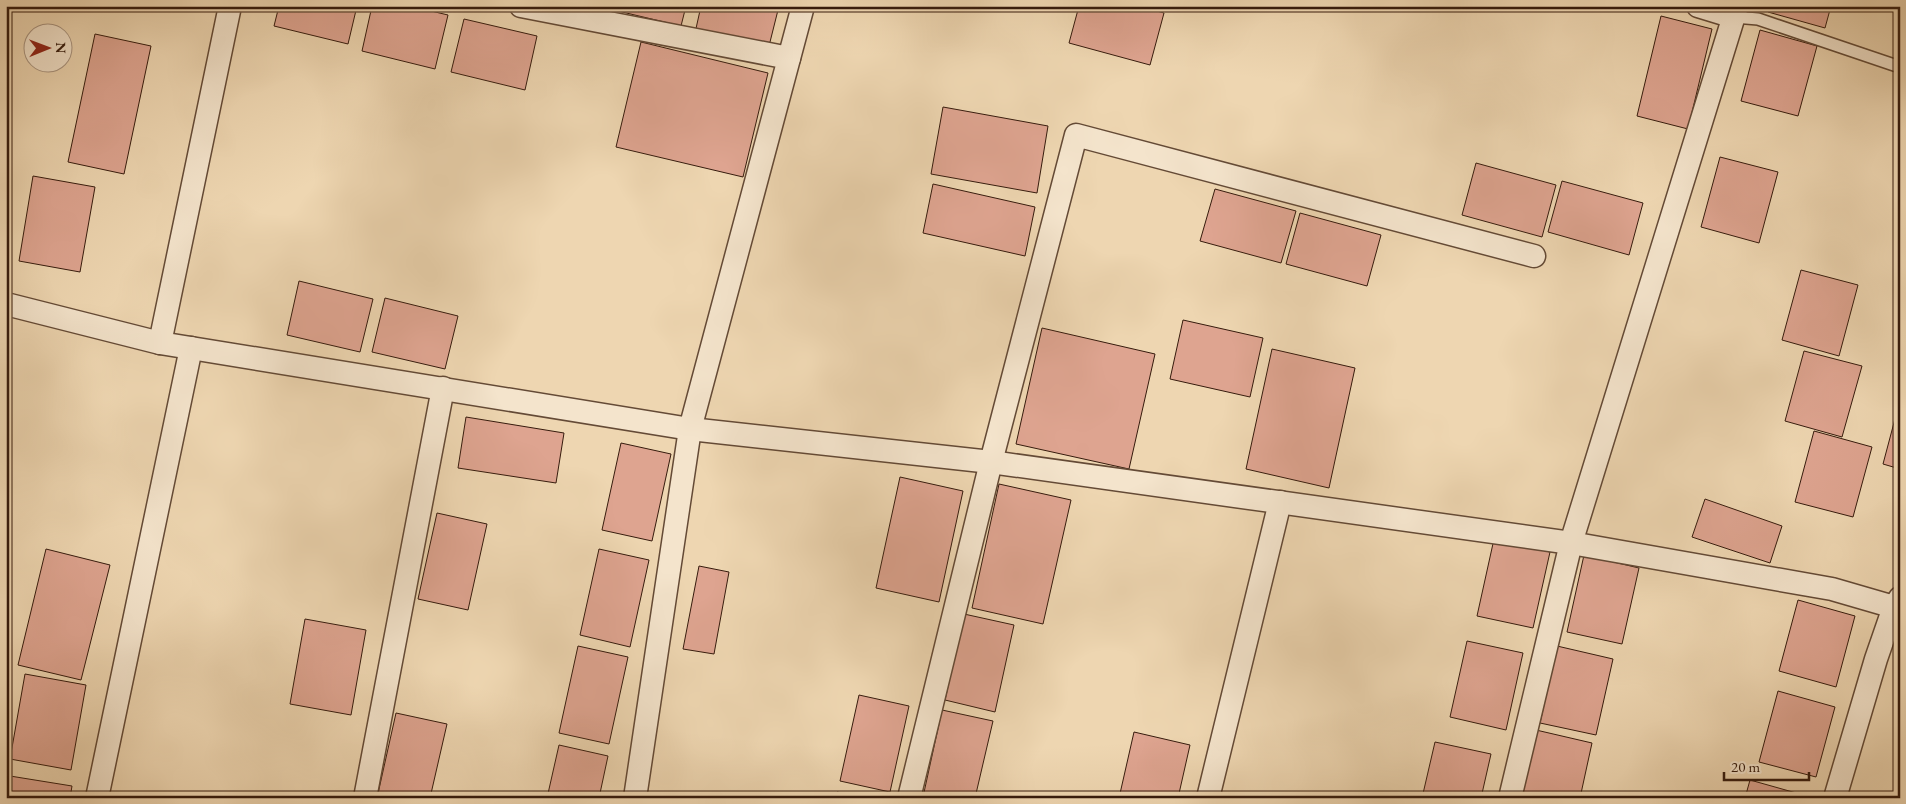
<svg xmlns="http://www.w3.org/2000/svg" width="1906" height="804" font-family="'EB Garamond',serif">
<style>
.building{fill:#dea490;stroke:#361b0d}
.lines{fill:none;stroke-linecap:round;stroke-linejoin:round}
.lane-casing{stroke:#644a36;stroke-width:14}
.street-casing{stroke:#644a36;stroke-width:25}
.lane{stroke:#f4e4cc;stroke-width:11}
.street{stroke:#f4e4cc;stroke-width:22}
</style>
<rect width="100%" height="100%" fill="#eed6b1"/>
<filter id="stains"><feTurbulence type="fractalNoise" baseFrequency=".004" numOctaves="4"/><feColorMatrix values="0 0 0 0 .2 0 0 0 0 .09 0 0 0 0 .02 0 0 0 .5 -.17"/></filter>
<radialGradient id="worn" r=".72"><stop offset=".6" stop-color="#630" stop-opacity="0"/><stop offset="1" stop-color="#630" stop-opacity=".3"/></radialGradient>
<g class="building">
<polygon points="279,6 357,6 348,44 274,26"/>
<polygon points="372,6 410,6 448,15 435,69 362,51"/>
<polygon points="597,6 686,6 681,26"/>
<polygon points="701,6 779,6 768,50 695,33"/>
<polygon points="1079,6 1140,6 1164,13 1150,65 1069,43"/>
<polygon points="1770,6 1831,6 1825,28 1768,12"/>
<polygon points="1661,16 1712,29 1688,129 1637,116"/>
<polygon points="464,19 537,36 525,90 451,72"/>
<polygon points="1760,30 1817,46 1798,116 1741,101"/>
<polygon points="95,34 151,46 124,174 68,162"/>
<polygon points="641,42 768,73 743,177 616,147"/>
<polygon points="943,107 1048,126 1037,193 931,174"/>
<polygon points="1720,157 1778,172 1759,243 1701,227"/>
<polygon points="1476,163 1556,185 1542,237 1462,215"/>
<polygon points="33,176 95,187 80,272 19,261"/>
<polygon points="1562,181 1643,203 1629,255 1548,232"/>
<polygon points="933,184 1035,207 1025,256 923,233"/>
<polygon points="1215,189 1296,211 1281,263 1200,241"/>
<polygon points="1300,213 1381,235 1367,286 1286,264"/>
<polygon points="1801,270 1858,285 1839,356 1782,340"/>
<polygon points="299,281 373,299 360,352 287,335"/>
<polygon points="385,298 458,316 445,369 372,352"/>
<polygon points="1183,320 1263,338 1250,397 1170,379"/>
<polygon points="1042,328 1155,354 1129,469 1016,444"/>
<polygon points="1272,349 1355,368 1329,488 1246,469"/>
<polygon points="1804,351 1862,366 1842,437 1785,421"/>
<polygon points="1900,400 1900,469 1883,464"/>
<polygon points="466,417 564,433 556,483 458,468"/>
<polygon points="1814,431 1872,447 1853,517 1795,502"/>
<polygon points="621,443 671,454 652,541 602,530"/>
<polygon points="900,477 963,491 939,602 876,588"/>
<polygon points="999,484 1071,500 1043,624 972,608"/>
<polygon points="1705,499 1782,526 1770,563 1692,537"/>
<polygon points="437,513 487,524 468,610 418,599"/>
<polygon points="1494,539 1550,552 1533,628 1477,616"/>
<polygon points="46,549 110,565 81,680 18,665"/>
<polygon points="599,549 649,560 630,647 580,635"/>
<polygon points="1584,555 1639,568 1622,644 1567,632"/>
<polygon points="699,566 729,572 714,654 683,649"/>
<polygon points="1798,600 1855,616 1836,687 1779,671"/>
<polygon points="964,614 1014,625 995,712 945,700"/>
<polygon points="305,619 366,630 351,715 290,704"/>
<polygon points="1467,641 1523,653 1506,730 1450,717"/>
<polygon points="578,646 628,657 609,744 559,733"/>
<polygon points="1557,646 1613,659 1596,735 1540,723"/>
<polygon points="25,674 86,685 71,770 10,759"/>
<polygon points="1778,691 1835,707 1816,777 1759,762"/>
<polygon points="859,695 909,706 890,792 840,781"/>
<polygon points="942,710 993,721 975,798 923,797"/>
<polygon points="396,713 447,724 430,798 377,798"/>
<polygon points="1536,730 1592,743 1580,798 1521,798"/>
<polygon points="1134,732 1190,745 1178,798 1119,798"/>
<polygon points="1435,742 1491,754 1481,798 1422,798"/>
<polygon points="559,745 608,756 599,798 547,798"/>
<polygon points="10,776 72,786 70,798 6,798"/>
<polygon points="1750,780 1807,796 1806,798 1745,798"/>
<polygon points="837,792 865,798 836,798"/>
</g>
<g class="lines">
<g class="lane-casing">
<polyline id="lane" points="1734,17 1758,19 1900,67"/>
</g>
<g class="street-casing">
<g id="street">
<polyline points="521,6 789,58"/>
<polyline points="1698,6 1734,17"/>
<polyline points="6,304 160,343 690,429 991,462 1571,543 1832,589 1894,607"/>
<polyline points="160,343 230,6"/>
<polyline points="97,798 191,348"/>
<polyline points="365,798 443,388"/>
<polyline points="635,798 690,429 803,6"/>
<polyline points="909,798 991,462 1076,135 1534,256"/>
<polyline points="1208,798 1280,502"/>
<polyline points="1510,798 1571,543 1737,6"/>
<polyline points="1835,798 1876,659 1894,607 1900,598"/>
</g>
</g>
<use href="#lane" class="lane"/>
<use href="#street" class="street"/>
</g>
<rect width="1906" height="804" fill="none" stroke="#eed6b1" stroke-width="25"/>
<rect x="8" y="8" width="1891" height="789" fill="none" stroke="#361b0d" stroke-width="2.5"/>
<rect x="12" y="12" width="1881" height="779" fill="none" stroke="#361b0d"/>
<g transform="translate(48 48) rotate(89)"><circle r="24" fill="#f4e4cc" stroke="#a89480"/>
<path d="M0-4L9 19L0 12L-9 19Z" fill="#8f2418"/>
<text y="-8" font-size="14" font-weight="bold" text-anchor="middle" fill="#361b0d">N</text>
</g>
<path d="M1724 772v8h85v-8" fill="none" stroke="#361b0d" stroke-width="2.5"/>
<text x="1731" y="772" font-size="15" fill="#361b0d" stroke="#f4e4cc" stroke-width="4" paint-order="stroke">20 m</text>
<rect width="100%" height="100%" filter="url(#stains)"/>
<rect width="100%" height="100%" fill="url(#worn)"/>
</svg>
